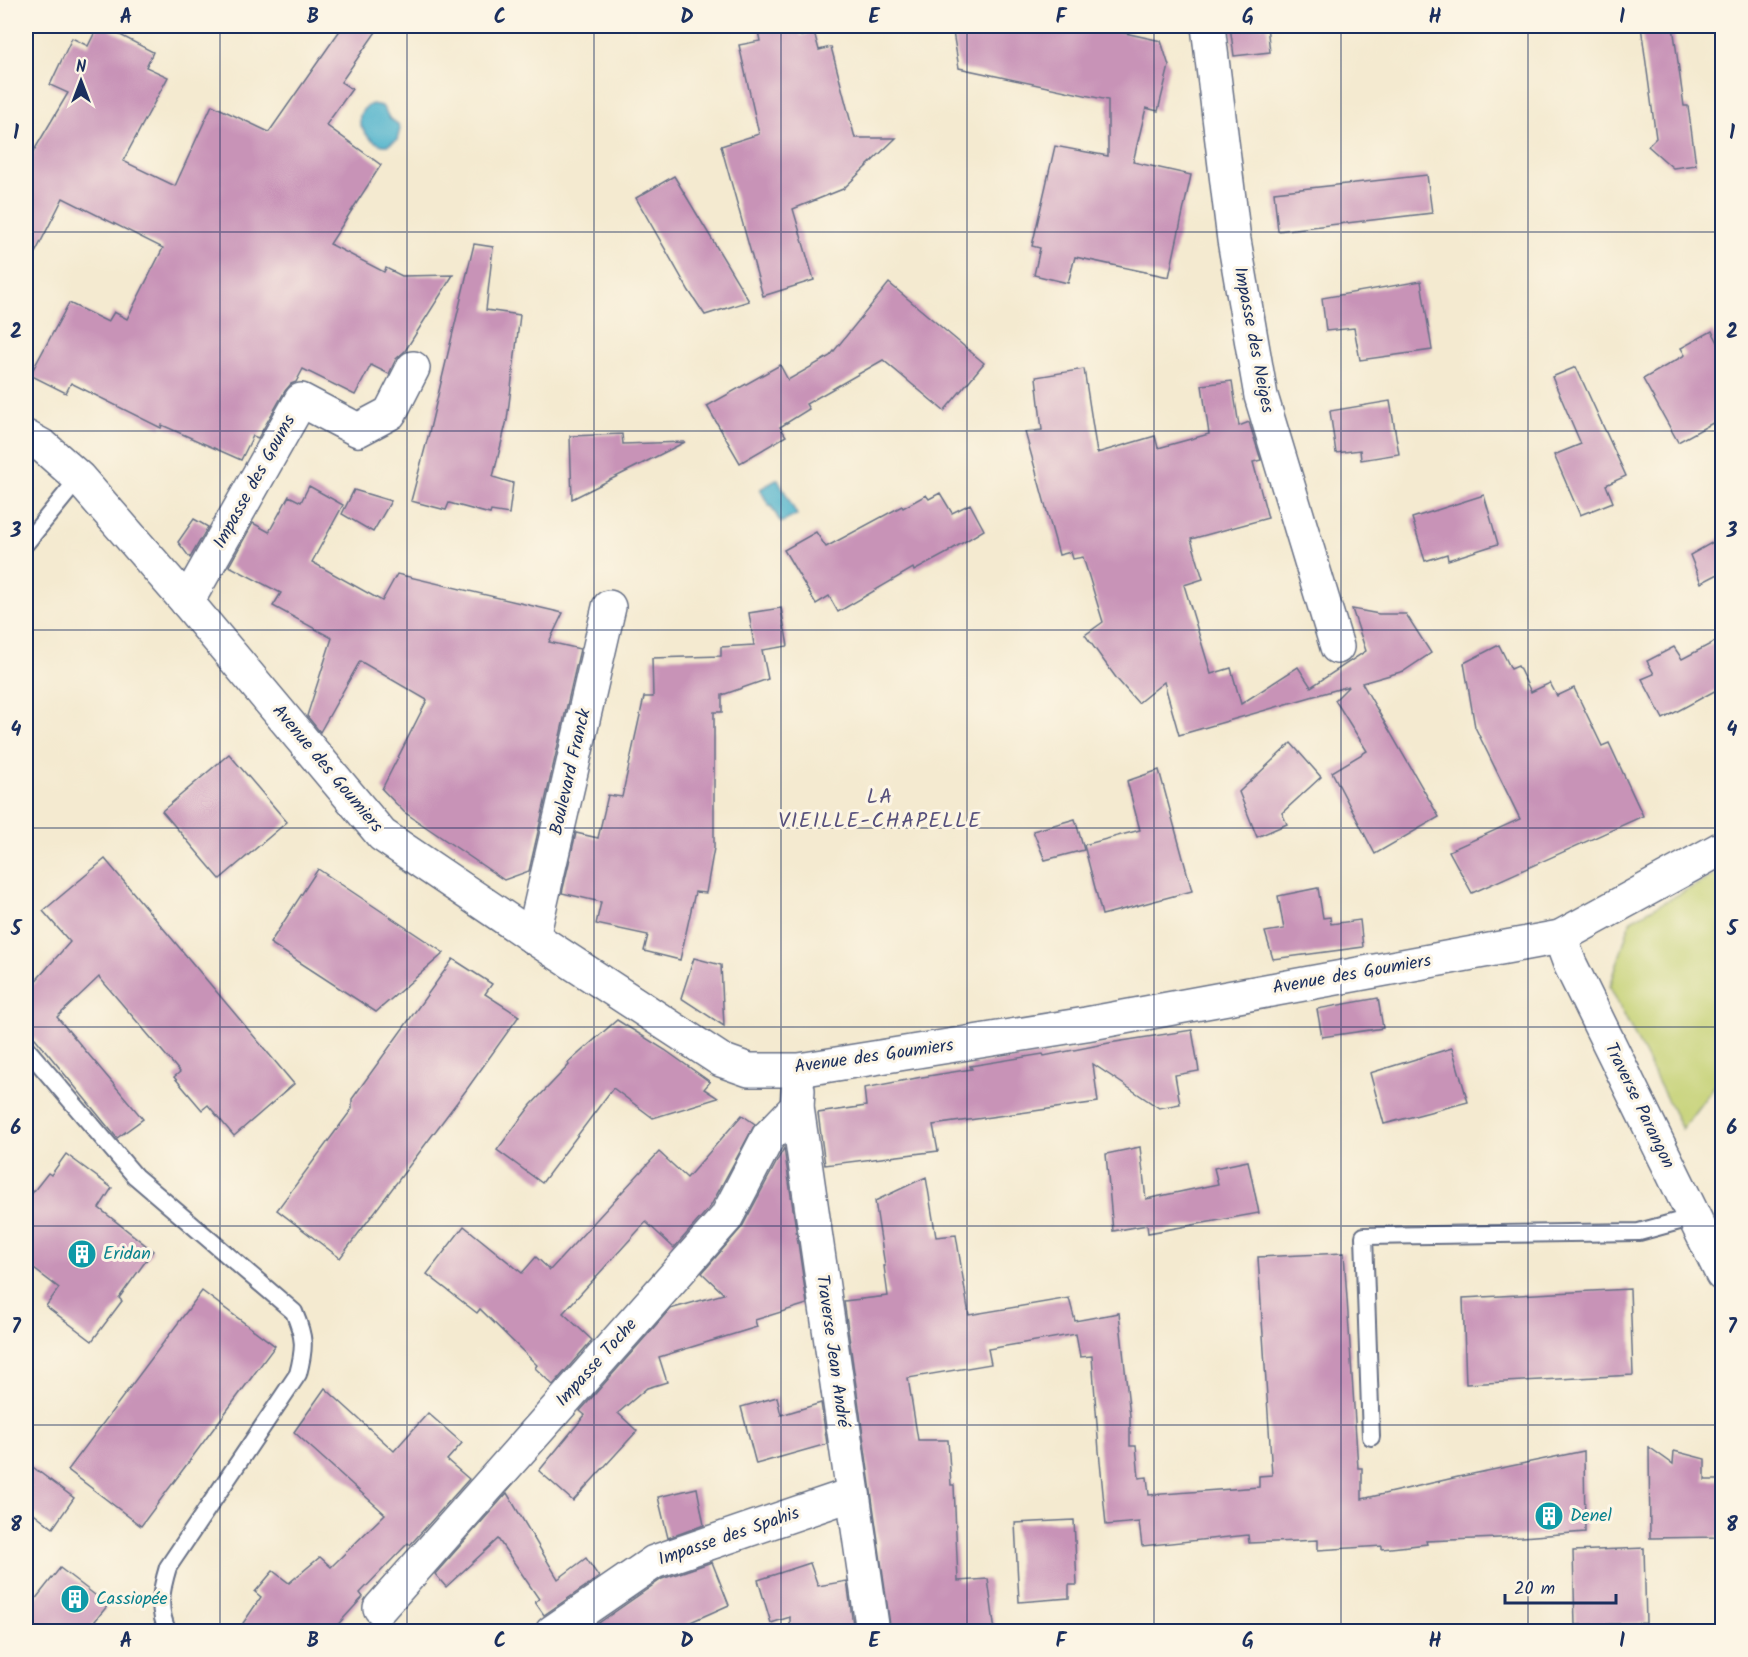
<svg xmlns="http://www.w3.org/2000/svg" width="1748" height="1657" font-family="Kalam,sans-serif">
<style>
.green{fill:#c3d072;stroke:#6f8068;stroke-width:1.5}
.water{fill:#4db2cc;stroke:#347095;stroke-width:1.5}
.building{fill:#c893b7}
.lines{fill:none;stroke-linecap:round;stroke-linejoin:round}
.service-casing{stroke:#677086;stroke-width:20}
.minor-casing{stroke:#677086;stroke-width:36}
.service{stroke:#fff;stroke-width:16}
.minor{stroke:#fff;stroke-width:33}
.grid{fill:none;stroke:#1b2f5e;stroke-width:1.5;stroke-opacity:0.55}
.labels{text-anchor:middle;dominant-baseline:central;stroke-width:6;stroke-linejoin:round;paint-order:stroke}
.street-label{font-size:18px;fill:#1b2f5e;stroke:#fcf5e5}
.culture-label{font-size:18px;fill:#0d838f;stroke:#fcf5e5;text-anchor:start}
.quarter-label{font-size:21px;letter-spacing:1.5px;fill:#58527d;stroke:#fcf5e5}
.neatline{fill:none;stroke:#1b2f5e;stroke-width:2}
.grid-label{font-size:20px;text-anchor:middle;font-weight:bold;fill:#1b2f5e}
</style>
<rect width="100%" height="100%" fill="#fcf5e5"/>
<filter id="ink" filterUnits="userSpaceOnUse"><feTurbulence type="fractalNoise" baseFrequency=".0167" numOctaves="2"/><feDisplacementMap in="SourceGraphic" scale="12" xChannelSelector="R" yChannelSelector="G"/><feConvolveMatrix kernelMatrix="1 2 1 2 8 2 1 2 1" color-interpolation-filters="sRGB"/></filter>
<filter id="wash" filterUnits="userSpaceOnUse"><feTurbulence type="fractalNoise" baseFrequency=".008" numOctaves="4" result="noise"/><feDisplacementMap in="SourceGraphic" scale="24" xChannelSelector="R" yChannelSelector="G"/><feGaussianBlur stdDeviation="1.35" result="paint"/><feColorMatrix in="noise" values="0 0 0 0 0 0 0 0 0 0 0 0 0 0 0 0 0 1.4 0 .05"/><feComposite in="paint" operator="in"/></filter>
<g filter="url(#wash)">
<rect width="100%" height="100%" fill="#f4ead0"/>
<polygon class="green" points="1722,871 1722,1076 1682,1129 1610,987 1631,920"/>
<g class="water">
<path d="M372 104 382 106 390 119 398 124 400 129 397 140C395 141 389 144 388 145 372 148 343 115 372 104Z"/>
<polygon points="778,479 797,515 781,523 771,506 769,506 760,489"/>
</g>
<g id="blocks">
<g class="building">
<polygon points="98,26 103,26 153,52 146,67 168,77 123,161 175,186 212,105 269,132 343,26 380,26 341,82 352,89 326,125 381,165 330,244 384,272 386,268 402,276 453,275 405,351 396,359 389,374 371,365 355,395 303,369 296,382 291,384 285,391 258,438 253,436 241,460 162,425 161,428 71,383 66,393 30,375 69,303 108,322 114,312 127,319 163,248 63,198 26,271 26,164 68,93 50,85 72,38 88,46"/>
<polygon points="757,26 798,26 801,36 814,32 819,50 831,47 855,138 896,138 843,189 793,209 814,280 763,296 721,146 759,134 739,45 760,41"/>
<polygon points="952,26 1093,26 1161,41 1169,66 1158,111 1146,108 1133,162 1191,175 1169,277 1075,257 1068,283 1034,275 1040,248 1032,246 1055,146 1108,156 1108,100 959,68"/>
<polygon points="1230,26 1267,26 1270,52 1234,56"/>
<polygon points="1641,26 1673,26 1684,106 1688,106 1696,165 1673,168 1648,146 1656,138"/>
<polygon points="1427,175 1432,213 1278,231 1274,192"/>
<polygon points="674,176 749,301 705,315 689,291 636,198"/>
<polygon points="474,244 493,247 486,310 520,315 507,420 493,477 513,483 509,514 491,511 490,514 449,503 446,510 411,501 429,433"/>
<polygon points="1421,281 1432,350 1360,360 1354,328 1326,331 1322,298"/>
<polygon points="889,283 984,363 944,411 883,360 806,404 809,409 780,427 786,436 740,463 707,406 780,365 788,380 830,356"/>
<polygon points="1712,331 1722,350 1722,418 1678,442 1643,379 1685,355 1681,348"/>
<polygon points="1576,367 1626,476 1606,485 1613,502 1580,515 1554,455 1581,444 1552,377"/>
<polygon points="1084,369 1097,453 1155,436 1158,448 1209,434 1202,385 1232,381 1239,426 1249,422 1261,460 1253,462 1268,518 1191,539 1203,579 1184,585 1211,674 1231,668 1241,704 1298,667 1311,687 1366,651 1352,609 1379,614 1406,614 1431,653 1404,671 1362,683 1439,817 1375,854 1332,772 1367,751 1335,700 1349,686 1179,735 1164,682 1138,703 1117,679 1085,635 1103,622 1083,557 1073,559 1071,552 1059,555 1025,432 1042,430 1036,377"/>
<polygon points="1390,401 1399,454 1361,460 1360,450 1336,453 1330,411"/>
<polygon points="622,434 623,444 685,442 572,499 570,436"/>
<polygon points="309,486 343,505 312,562 382,601 397,574 563,613 549,642 580,649 529,871 504,880 404,812 382,789 427,700 360,661 320,732 307,716 332,638 273,606 281,593 229,566 253,523 269,532 289,496 301,502"/>
<polygon points="354,490 391,501 373,532 342,514"/>
<polygon points="940,493 952,513 970,504 984,530 949,551 949,552 914,571 913,568 838,612 829,596 816,604 784,550 816,532 826,547 902,506 903,508 926,495 929,499"/>
<polygon points="1484,495 1498,544 1448,560 1447,554 1425,561 1412,518"/>
<polygon points="194,519 208,527 190,558 178,542"/>
<polygon points="1722,537 1722,572 1701,583 1690,555"/>
<polygon points="781,608 788,646 762,650 768,679 722,695 722,712 714,712 714,848 706,893 695,892 680,960 644,951 648,935 596,924 601,902 562,893 576,833 598,838 608,795 622,797 644,697 653,697 652,658 721,656 721,647 754,645 749,613"/>
<polygon points="1722,638 1722,687 1663,719 1642,679 1654,674 1647,661 1674,647 1682,659"/>
<polygon points="1499,645 1511,669 1518,666 1531,692 1550,683 1557,696 1574,688 1602,746 1609,743 1643,816 1472,893 1449,851 1520,819 1475,727 1464,663"/>
<polygon points="1291,743 1321,777 1282,813 1287,824 1257,837 1239,792"/>
<polygon points="229,754 287,822 220,879 162,811"/>
<polygon points="1159,770 1192,891 1102,915 1084,845 1140,830 1127,781"/>
<polygon points="1075,819 1084,850 1045,860 1033,831"/>
<polygon points="105,859 294,1084 234,1136 208,1105 202,1110 174,1077 180,1072 99,977 57,1017 143,1119 117,1138 35,1038 32,1040 26,1038 26,979 31,986 70,942 43,911"/>
<polygon points="318,869 444,953 376,1012 270,943"/>
<polygon points="1318,888 1323,918 1330,917 1331,924 1360,920 1363,947 1273,959 1265,932 1284,929 1278,896"/>
<polygon points="694,958 721,965 724,1026 681,998"/>
<polygon points="453,959 492,984 485,994 519,1016 467,1089 340,1258 277,1210 352,1109 352,1099"/>
<polygon points="1378,998 1383,1028 1322,1037 1317,1009"/>
<polygon points="617,1020 665,1050 710,1082 704,1089 718,1098 653,1118 613,1088 542,1183 497,1150 531,1105 569,1065 568,1063"/>
<polygon points="1192,1030 1199,1071 1175,1075 1180,1104 1159,1108 1093,1064 1098,1102 933,1125 938,1151 825,1165 818,1113 866,1106 864,1088 922,1077 972,1069 970,1066 1043,1054 1044,1056 1109,1043"/>
<polygon points="1452,1048 1468,1102 1384,1124 1370,1073"/>
<polygon points="742,1115 755,1124 710,1207 674,1248 646,1222 563,1313 592,1340 553,1385 535,1368 537,1365 480,1309 477,1313 427,1274 464,1226 522,1273 536,1257 550,1270 659,1152 687,1178"/>
<polygon points="1140,1147 1146,1199 1218,1184 1214,1168 1248,1161 1259,1213 1148,1233 1147,1225 1113,1231 1106,1154"/>
<polygon points="784,1148 807,1304 755,1320 757,1327 659,1357 667,1382 647,1388 618,1413 637,1431 573,1501 539,1471 585,1415 580,1411 670,1309 724,1294 702,1273 742,1227"/>
<polygon points="66,1154 112,1188 99,1208 153,1251 119,1298 122,1301 92,1341 46,1306 59,1288 26,1263 26,1201 48,1173 51,1175"/>
<polygon points="926,1177 936,1237 956,1235 969,1315 1069,1298 1075,1321 1119,1313 1130,1416 1130,1446 1136,1446 1139,1478 1147,1477 1149,1495 1259,1487 1259,1476 1272,1475 1258,1257 1344,1253 1358,1468 1362,1468 1362,1499 1458,1477 1584,1451 1585,1532 1522,1537 1426,1541 1427,1544 1382,1549 1382,1546 1318,1550 1318,1540 1249,1543 1248,1535 1142,1546 1139,1522 1106,1525 1099,1451 1092,1356 1080,1357 1076,1334 988,1349 991,1364 908,1378 918,1440 948,1440 951,1485 954,1485 958,1581 988,1579 995,1632 891,1632 844,1301 888,1296 884,1266 885,1266 875,1201"/>
<polygon points="1630,1289 1633,1375 1466,1384 1463,1298"/>
<polygon points="202,1291 275,1346 141,1526 68,1470"/>
<polygon points="325,1388 394,1451 428,1413 462,1443 447,1460 469,1479 410,1545 408,1543 360,1593 363,1597 331,1632 237,1632 261,1597 255,1592 273,1571 289,1583 320,1557 331,1567 385,1514 294,1432"/>
<polygon points="777,1397 781,1415 821,1403 827,1444 756,1464 741,1407"/>
<polygon points="1649,1447 1673,1464 1674,1451 1705,1459 1705,1480 1721,1480 1721,1537 1650,1538"/>
<polygon points="26,1462 74,1498 53,1528 26,1507"/>
<polygon points="697,1488 704,1525 668,1538 658,1497"/>
<polygon points="507,1493 558,1579 586,1558 599,1577 544,1615 535,1602 539,1599 498,1539 446,1587 435,1574"/>
<polygon points="1074,1520 1077,1585 1069,1585 1069,1598 1019,1602 1015,1523"/>
<polygon points="1644,1548 1646,1623 1575,1625 1573,1551"/>
<polygon points="712,1562 729,1605 686,1624 688,1632 586,1632 662,1579"/>
<polygon points="810,1563 818,1586 847,1581 854,1632 790,1632 790,1617 771,1623 758,1580"/>
<polygon points="60,1568 108,1605 86,1632 26,1632 26,1611"/>
</g>
</g>
</g>
<g filter="url(#ink)">
<use href="#blocks" fill-opacity="0" stroke="#677086" stroke-width="1.5"/>
<g class="lines">
<g class="service-casing">
<g id="service">
<polyline points="26,543 79,478"/>
<path d="M26 1048 135 1176 294 1312C305 1338 305 1347 298 1374L168 1567C161 1590 157 1609 168 1632"/>
<polyline points="1371,1437 1364,1236 1639,1232 1694,1217"/>
</g>
</g>
<g class="minor-casing">
<g id="minor">
<polyline points="1208,26 1234,240 1261,396 1337,647"/>
<polyline points="26,437 44,447 79,478 187,602 382,835 533,937 721,1060 749,1070 799,1070 1086,1024 1560,937 1722,848"/>
<polyline points="187,602 301,400 358,430 390,413 413,368"/>
<polyline points="533,937 609,607"/>
<polyline points="1560,937 1570,964 1722,1274"/>
<polyline points="798,1090 797,1107 873,1632"/>
<polyline points="380,1608 726,1218 768,1137 797,1107"/>
<polyline points="552,1632 654,1562 853,1494"/>
</g>
</g>
<use href="#service" class="service"/>
<use href="#minor" class="minor"/>
</g>
</g>
<path class="grid" d="M220 26V1632M407 26V1632M594 26V1632M781 26V1632M967 26V1632M1154 26V1632M1341 26V1632M1528 26V1632M26 232H1722M26 431H1722M26 630H1722M26 828H1722M26 1027H1722M26 1226H1722M26 1425H1722"/>
<defs>
<g id="building-disc" transform="scale(1.5)"><circle r="9.5" fill="#0f9aa8" stroke="#fcf5e5"/><path d="M-4-6H4V6H1V3H-1V6H-4ZM-2.5-4.3h1.7v1.8h-1.7ZM.8-4.3h1.7v1.8H.8ZM-2.5-1h1.7V.8h-1.7ZM.8-1h1.7V.8H.8Z" fill="#fff"/></g>
</defs>
<g fill-rule="evenodd">
<use href="#building-disc" x="82" y="1254"/>
<use href="#building-disc" x="1549" y="1516"/>
<use href="#building-disc" x="75" y="1599"/>
</g>
<g class="labels">
<g class="street-label">
<text transform="translate(1253 340) rotate(79)">Impasse des Neiges</text>
<text transform="translate(255 482) rotate(-61)">Impasse des Goums</text>
<text transform="translate(327 769) rotate(50)">Avenue des Goumiers</text>
<text transform="translate(571 772) rotate(-77)">Boulevard Franck</text>
<text transform="translate(1352 975) rotate(-10)">Avenue des Goumiers</text>
<text transform="translate(874 1057) rotate(-8)">Avenue des Goumiers</text>
<text transform="translate(1639 1106) rotate(64)">Traverse Parangon</text>
<text transform="translate(832 1351) rotate(82)">Traverse Jean André</text>
<text transform="translate(597 1363) rotate(-48)">Impasse Toche</text>
<text transform="translate(729 1537) rotate(-19)">Impasse des Spahis</text>
</g>
<g class="culture-label">
<text x="103" y="1254">Eridan</text>
<text x="1570" y="1516">Denel</text>
<text x="96" y="1599">Cassiopée</text>
</g>
<g class="quarter-label">
<text x="880" y="797">LA<tspan x="880" dy="24">VIEILLE-CHAPELLE</tspan></text>
</g>
</g>
<rect width="1748" height="1657" fill="none" stroke="#fcf5e5" stroke-width="66"/>
<g transform="translate(81 81)" stroke="#fcf5e5" stroke-width="4.5" paint-order="stroke">
<path d="M0-4.5L10 22L0 15L-10 22Z" fill="#1b2f5e"/>
<text y="-9" font-size="16" font-weight="bold" text-anchor="middle" fill="#1b2f5e">N</text>
</g>
<path d="M1505 1594v9h111v-9" fill="none" stroke="#1b2f5e" stroke-width="3"/>
<text x="1514" y="1594" font-size="18" fill="#1b2f5e" stroke="#fcf5e5" stroke-width="4.5" paint-order="stroke">20 m</text>
<rect x="33" y="33" width="1682" height="1591" class="neatline"/>
<g class="grid-label">
<text x="126" y="23">A</text>
<text x="313" y="23">B</text>
<text x="500" y="23">C</text>
<text x="687" y="23">D</text>
<text x="874" y="23">E</text>
<text x="1061" y="23">F</text>
<text x="1248" y="23">G</text>
<text x="1435" y="23">H</text>
<text x="1622" y="23">I</text>
<text x="16" y="139">1</text>
<text x="1732" y="139">1</text>
<text x="16" y="338">2</text>
<text x="1732" y="338">2</text>
<text x="16" y="537">3</text>
<text x="1732" y="537">3</text>
<text x="16" y="736">4</text>
<text x="1732" y="736">4</text>
<text x="16" y="935">5</text>
<text x="1732" y="935">5</text>
<text x="16" y="1134">6</text>
<text x="1732" y="1134">6</text>
<text x="16" y="1333">7</text>
<text x="1732" y="1333">7</text>
<text x="16" y="1531">8</text>
<text x="1732" y="1531">8</text>
<text x="126" y="1647">A</text>
<text x="313" y="1647">B</text>
<text x="500" y="1647">C</text>
<text x="687" y="1647">D</text>
<text x="874" y="1647">E</text>
<text x="1061" y="1647">F</text>
<text x="1248" y="1647">G</text>
<text x="1435" y="1647">H</text>
<text x="1622" y="1647">I</text>
</g>
</svg>
